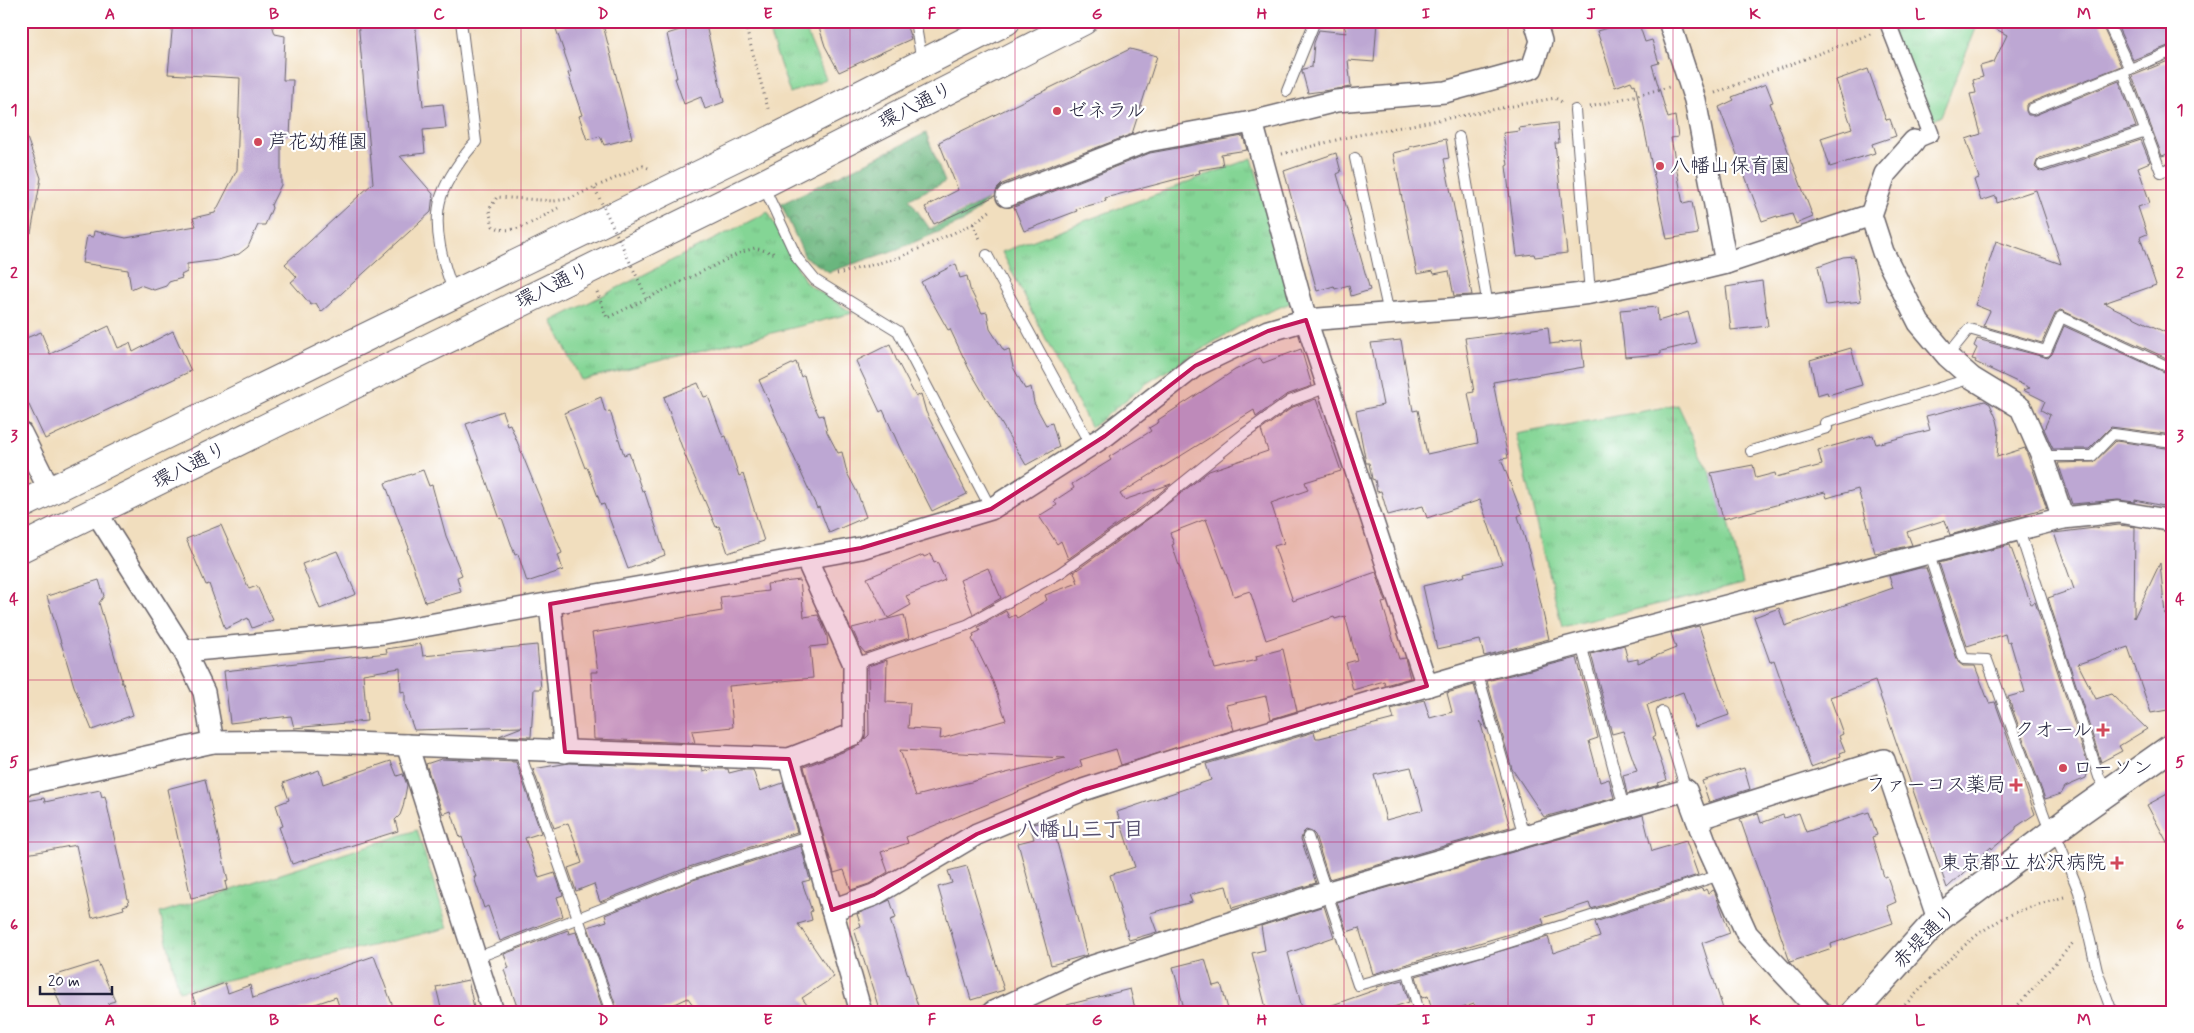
<svg xmlns="http://www.w3.org/2000/svg" width="2194" height="1033" font-family="Mynerve,'Klee One',sans-serif">
<style>
.grass{fill:url(#grass-tufts);stroke:#537c68}
.forest{fill:url(#forest-crowns);stroke:#466c5c}
.building{fill:#bda7d3;fill-rule:evenodd}
.lines{fill:none;stroke-linecap:round;stroke-linejoin:round}
.service-casing{stroke:#6a6469;stroke-width:12}
.pedestrian-casing{stroke:#6a6469;stroke-width:18}
.minor-casing{stroke:#6a6469;stroke-width:24}
.tertiary-casing{stroke:#6a6469;stroke-width:29}
.primary-casing{stroke:#6a6469;stroke-width:30}
.path{stroke:#6a6469;stroke-width:3;stroke-dasharray:1 4;stroke-linecap:butt}
.service{stroke:#fff;stroke-width:10}
.pedestrian{stroke:#fff;stroke-width:15}
.minor{stroke:#fff;stroke-width:21}
.tertiary{stroke:#fff;stroke-width:26}
.primary{stroke:#fff;stroke-width:28}
.path-bridge{stroke:#6a6469;stroke-width:3;stroke-dasharray:1 4;stroke-linecap:butt}
.marked{fill:#c2185b;fill-opacity:0.2;stroke:#c2185b;stroke-width:4;stroke-linejoin:round}
.grid{fill:none;stroke:#c2185b;stroke-width:1;stroke-opacity:0.55}
.poi-dot{fill:#d1495b;stroke:#fff;stroke-width:2}
.labels{text-anchor:middle;dominant-baseline:central;stroke-width:4.5;stroke-linejoin:round;paint-order:stroke}
.street-label{font-size:20px;fill:#22223b;stroke:#fff}
.poi-label{font-size:20px;fill:#22223b;stroke:#fff;text-anchor:start}
.neighbourhood-label{font-size:21px;font-weight:bold;fill:#585170;stroke:#fff}
.neatline{fill:none;stroke:#c2185b;stroke-width:2}
.grid-label{font-size:16px;text-anchor:middle;font-weight:bold;fill:#c2185b}
</style>
<defs>
<pattern id="grass-tufts" width="24" height="20" patternUnits="userSpaceOnUse" patternTransform="scale(1.25)"><rect width="24" height="20" fill="#84d595"/><path d="M3 7l-1-3M5 7V3M7 7l1-3M15 17l-1-3M17 17v-4M19 17l1-3" fill="none" stroke="#72b781"/></pattern>
<pattern id="forest-crowns" width="20" height="18" patternUnits="userSpaceOnUse" patternTransform="scale(1.25)"><rect width="20" height="18" fill="#6bb67e"/><path d="M2 6a3 3 0 1 1 6 0M12 15a3 3 0 1 1 6 0" fill="none" stroke="#589468"/></pattern>
</defs>
<rect width="100%" height="100%" fill="#fff"/>
<filter id="ink" filterUnits="userSpaceOnUse"><feTurbulence type="fractalNoise" baseFrequency=".02" numOctaves="2"/><feDisplacementMap in="SourceGraphic" scale="10" xChannelSelector="R" yChannelSelector="G"/><feConvolveMatrix kernelMatrix="1 2 1 2 8 2 1 2 1" color-interpolation-filters="sRGB"/></filter>
<filter id="wash" filterUnits="userSpaceOnUse"><feTurbulence type="fractalNoise" baseFrequency=".0096" numOctaves="4" result="noise"/><feDisplacementMap in="SourceGraphic" scale="20" xChannelSelector="R" yChannelSelector="G"/><feGaussianBlur stdDeviation="1.12" result="paint"/><feColorMatrix in="noise" values="0 0 0 0 0 0 0 0 0 0 0 0 0 0 0 0 0 1.4 0 .05"/><feComposite in="paint" operator="in"/></filter>
<g filter="url(#wash)">
<rect width="100%" height="100%" fill="#f1debe"/>
<g class="grass">
<polygon points="765,21 802,21 826,79 790,93"/>
<polygon points="1887,21 1979,21 1941,116 1927,123"/>
<polygon points="1252,158 1293,302 1253,318 1147,383 1091,428 1002,252"/>
<polygon points="768,212 806,283 853,313 581,380 552,321"/>
<polygon points="1678,405 1726,508 1743,584 1562,627 1516,434"/>
<polygon points="417,830 448,928 179,991 160,913"/>
</g>
<polygon class="forest" points="926,133 945,182 909,199 930,229 989,199 967,220 898,249 829,272 805,257 781,204"/>
<g id="blocks">
<g class="building">
<polygon points="173,21 271,21 275,34 285,36 283,80 293,80 290,136 281,136 281,185 271,205 272,208 265,225 258,225 248,247 239,254 218,260 187,264 187,272 181,275 182,278 169,282 166,286 154,290 140,285 131,289 128,270 82,263 87,236 93,237 94,231 126,238 196,226 193,218 215,213 237,170 240,78 168,74"/>
<polygon points="358,21 415,21 423,106 443,104 446,128 423,130 425,153 400,156 433,194 431,212 321,312 316,303 311,305 291,282 297,277 285,264 373,183"/>
<polygon points="582,21 602,21 632,138 604,145 600,136 587,140 579,116 582,115 568,73 571,72 556,29"/>
<polygon points="680,21 705,21 724,102 705,109 701,97 684,104 675,78 677,78 667,34 683,29"/>
<polygon points="817,21 905,21 911,39 839,72 825,46"/>
<polygon points="1342,21 1377,21 1374,62 1348,60 1351,87 1308,93 1302,71 1303,69 1312,67 1314,43 1319,30 1347,33"/>
<polygon points="1612,21 1638,21 1645,42 1652,40 1659,63 1652,65 1668,118 1675,116 1678,137 1671,138 1683,204 1692,202 1698,234 1667,239 1635,84 1633,85 1631,81 1615,87 1597,31 1614,26"/>
<polygon points="1981,21 2100,21 2121,66 2029,103 2026,105 2026,111 2028,115 2035,115 2119,81 2136,127 2040,158 2037,161 2035,167 2038,170 2044,172 2141,140 2150,162 2138,167 2150,203 2138,207 2147,234 2140,237 2156,285 2104,303 2173,336 2173,361 2063,311 2060,310 2055,314 2042,343 1983,326 1990,311 1975,305 1996,241 2061,264 2036,190 1997,203 1996,196 1981,201 1974,180 1979,178 1966,139 1981,134 1970,94 1976,93 1973,80 1983,77 1980,66 1994,62 2007,35"/>
<polygon points="2115,21 2173,21 2173,44 2133,60"/>
<polygon points="1130,49 1157,56 1132,134 1002,184 997,189 995,196 934,224 925,207 958,190 939,142"/>
<polygon points="2173,59 2173,152 2162,156 2132,76"/>
<polygon points="1868,69 1886,120 1890,119 1896,136 1872,144 1875,153 1830,167 1821,138 1852,128 1836,80"/>
<polygon points="1766,84 1773,102 1770,103 1813,217 1796,224 1792,214 1778,218 1777,216 1762,221 1719,107 1734,100 1732,97"/>
<polygon points="1557,123 1559,143 1555,143 1567,253 1535,257 1534,254 1517,256 1506,166 1508,165 1503,133 1520,131 1519,128"/>
<polygon points="21,129 24,129 41,178 31,233 21,232"/>
<polygon points="1243,136 1247,150 1221,154 1223,166 1199,170 1200,173 1105,198 1106,201 1076,209 1077,211 1024,231 1014,207 1150,153"/>
<polygon points="1446,139 1449,158 1444,159 1472,295 1454,296 1449,271 1434,274 1433,271 1417,274 1393,153 1410,149 1409,147"/>
<polygon points="1336,153 1341,172 1337,174 1370,290 1351,296 1349,285 1335,289 1334,286 1317,291 1284,171"/>
<polygon points="1854,256 1861,301 1826,305 1818,266 1843,257"/>
<polygon points="956,264 960,278 967,276 970,289 982,313 987,312 990,329 1004,351 1009,349 1013,367 1025,389 1031,387 1034,403 1046,425 1052,423 1059,447 1026,465 969,369 950,329 948,330 921,282"/>
<polygon points="1762,281 1768,326 1731,330 1726,287"/>
<polygon points="1657,307 1658,321 1688,312 1696,343 1661,351 1661,354 1625,357 1620,310"/>
<polygon points="109,326 118,348 130,343 133,352 173,331 191,371 45,439 21,388 21,340 41,332 50,354"/>
<polygon points="2064,326 2173,376 2173,435 2111,427 2089,449 2053,449 2044,429 2050,415 2041,410 2045,401 2023,390 2030,388 1975,362 1976,360 1972,359 1977,348 1974,346 1977,339 2048,358 2052,354"/>
<polygon points="1548,327 1550,344 1581,340 1584,367 1493,382 1508,458 1501,459 1522,514 1518,516 1529,552 1549,639 1484,656 1480,640 1437,649 1423,586 1465,576 1464,573 1502,564 1480,500 1427,518 1423,506 1388,515 1381,491 1377,492 1375,480 1372,479 1369,463 1366,463 1356,411 1383,405 1371,343 1401,340 1413,411 1418,410 1427,454 1478,443 1468,393 1474,392 1465,338"/>
<polygon points="890,344 896,359 916,397 921,394 926,412 967,494 932,511 900,448 883,410 880,412 856,361"/>
<polygon points="1851,348 1862,385 1828,395 1827,392 1817,395 1810,360"/>
<polygon points="1301,349 1312,386 1286,395 1256,417 1254,410 1120,494 1124,500 1171,484 1143,506 1068,559 1061,541 1057,544 1039,516 1057,505 1054,501 1074,488 1072,484 1111,460 1109,457 1151,431 1149,428 1159,422 1158,420 1235,370 1260,358 1263,363"/>
<polygon points="796,362 801,377 804,375 810,397 819,416 823,415 827,432 838,453 842,452 847,473 857,492 866,517 829,533 819,507 817,508 759,380"/>
<polygon points="698,383 704,397 708,396 723,437 726,436 739,476 743,474 764,541 728,553 719,526 716,527 684,453 664,397"/>
<polygon points="601,397 605,412 610,411 624,455 629,453 642,491 644,490 665,555 628,569 604,504 601,505 587,467 585,468 564,413"/>
<path d="M1316 399 1341 471 1305 482 1308 490 1271 503 1284 543 1274 546 1293 601 1376 572 1386 602 1382 603 1399 659 1405 658 1410 678 1385 685 1384 681 1353 690 1346 663 1357 660 1345 616 1335 619 1334 617 1266 640 1250 591 1234 596 1206 519 1170 533 1174 544 1172 545 1186 586 1199 616 1215 669 1257 660 1256 656 1283 649 1297 711 1271 719 1266 696 1226 705 1234 730 1121 765 1116 749 1080 760 1082 766 906 837 908 843 881 852 888 872 869 884 851 890 844 870 834 873 804 767 858 746 869 735 868 666 887 660 886 702 910 703 908 728 941 730 940 739 1006 720 993 682 972 639 974 637 973 634 980 631 978 627 1006 611 1009 618 1015 615 1017 618 1047 600 1045 595 1078 583 1074 572 1151 517 1209 471 1268 451 1261 430 1293 407ZM900 750 940 752 1065 758 916 796Z"/>
<polygon points="1985,401 1990,404 1997,420 1999,429 1997,457 2025,448 2047,509 2046,508 1950,535 1945,520 1907,532 1912,545 1875,553 1858,489 1827,498 1825,492 1723,519 1711,473 1753,465 1756,478 1775,473 1776,477 1822,465 1818,450 1873,435 1876,444 1930,430 1926,416"/>
<polygon points="502,411 507,425 510,424 562,553 558,555 563,570 527,582 518,554 515,555 502,518 500,519 466,424"/>
<polygon points="2116,441 2173,449 2173,508 2135,500 2135,502 2118,500 2072,504 2058,463 2094,462"/>
<polygon points="423,470 429,486 432,485 446,536 462,575 457,577 461,592 425,602 407,549 409,548 385,483"/>
<polygon points="221,525 249,589 257,586 273,620 252,628 248,618 225,629 209,584 206,585 186,539"/>
<polygon points="2119,525 2135,527 2134,618 2160,563 2165,614 2168,616 2173,628 2173,709 2151,713 2128,647 2078,664 2096,699 2111,694 2147,729 2119,746 2122,751 2101,762 2048,598 2074,589 2054,533"/>
<polygon points="2010,545 2031,604 2035,602 2089,768 2086,778 2065,787 2061,794 2045,799 2008,697 2025,692 2010,641 2007,642 2005,634 1967,646 1939,563"/>
<polygon points="337,551 356,594 320,609 302,564"/>
<polygon points="931,554 934,563 937,562 945,580 906,596 911,605 888,618 867,578 923,555 924,557"/>
<polygon points="988,568 1001,598 973,614 960,580"/>
<polygon points="1920,568 1926,568 1958,662 1963,666 1975,666 1989,703 1995,702 2035,814 2016,827 2016,829 1992,849 1991,847 1947,888 1875,681 1830,697 1843,734 1839,736 1845,751 1840,753 1841,756 1811,767 1774,660 1770,662 1754,617 1779,608 1785,626 1893,588 1889,576"/>
<polygon points="99,580 104,596 99,603 122,681 121,683 123,683 133,715 92,730 74,686 47,596"/>
<polygon points="800,580 804,617 818,615 827,636 828,645 810,647 813,678 729,686 733,727 692,731 695,743 594,739 591,672 598,672 592,633 722,611 720,597 768,591 767,584"/>
<polygon points="904,615 909,638 865,653 860,647 852,628"/>
<polygon points="1699,626 1729,715 1695,727 1683,692 1647,705 1656,735 1653,737 1667,780 1658,783 1659,785 1627,794 1623,775 1637,771 1623,731 1612,734 1591,654 1624,645 1628,661 1638,659 1638,663 1676,648 1671,633"/>
<polygon points="421,644 423,656 537,645 541,689 534,689 531,737 499,736 522,727 414,730 405,704 405,691 401,692 400,668 363,674 367,721 294,728 291,716 230,723 224,671 387,653 386,649"/>
<polygon points="1577,658 1598,738 1589,741 1600,782 1609,779 1614,798 1544,817 1512,769 1487,681"/>
<path d="M1474 685 1487 730 1480 721 1510 827 1329 879 1315 835 1312 832 1306 830 1303 833 1301 839 1316 883 1232 908 1226 886 1189 895 1192 902 1150 913 1157 932 1129 940 1110 875 1135 867 1117 812 1211 780 1206 764 1314 732 1316 738H1320L1394 719 1391 709 1424 700 1430 718 1452 712 1447 693ZM1411 767 1423 810 1386 820 1374 775Z"/>
<polygon points="441,759 516,762 541,833 525,838 539,878 555,873 563,895 557,897 563,916 500,941 488,906 484,908 474,877 476,877 462,837 460,838 451,811 443,814 434,789 426,764"/>
<polygon points="391,761 397,776 403,774 407,785 403,807 400,815 395,820 398,831 292,864 279,827 283,826 276,805 289,800 283,783 319,770 323,784"/>
<polygon points="569,763 702,768 703,772 714,769 728,769 729,773 741,770 753,770 760,791 783,783 797,832 689,867 600,902 594,884 576,891 568,868 582,863 575,841 568,823 554,828 533,769"/>
<polygon points="1744,768 1750,789 1709,802 1702,781"/>
<polygon points="205,779 228,881 225,882 227,890 191,898 167,789"/>
<polygon points="100,790 102,797 105,796 129,904 123,906 124,909 92,918 76,845 21,855 21,802 44,798 45,802"/>
<polygon points="2173,791 2173,853 2147,805"/>
<polygon points="1869,812 1877,835 1872,837 1884,877 1887,876 1896,902 1887,906 1893,923 1831,944 1832,948 1790,962 1740,819 1758,813 1761,823 1783,815 1784,818 1799,813 1806,832"/>
<polygon points="1643,815 1652,851 1686,841 1698,875 1591,909 1589,903 1542,918 1544,924 1373,974 1359,928 1347,932 1337,902"/>
<polygon points="1051,820 1087,955 1051,965 1018,843 1034,839 1030,825"/>
<polygon points="801,846 810,880 802,882 812,911 810,912 812,920 798,924 834,977 802,998 807,1005 797,1012 698,1012 688,998 658,1012 618,1012 588,927 607,921 605,915 693,880"/>
<polygon points="967,866 1004,990 971,1000 938,887 952,883 948,871"/>
<polygon points="1702,888 1703,891 1706,889 1708,893 1714,890 1730,933 1702,943 1724,1012 1476,1012 1474,1004 1451,1012 1433,1012 1428,996 1422,998 1416,976 1548,937 1553,953 1600,937 1595,922"/>
<polygon points="890,900 896,918 890,920 920,1012 880,1012 854,929 861,926 857,914"/>
<polygon points="1324,906 1334,937 1288,953 1303,1012 1267,1012 1252,953 1265,950 1261,926"/>
<polygon points="568,930 569,934 576,932 604,1012 519,1012 504,970 509,968 504,954"/>
<polygon points="374,956 395,1012 341,1012 336,997 292,1012 184,1012 184,1009 196,1005 192,995 225,983 228,993 250,985 253,998"/>
<polygon points="1205,959 1213,986 1221,984 1228,1009 1217,1012 1185,1012 1173,967"/>
<polygon points="98,962 115,1001 108,1003 112,1012 63,1012 50,977"/>
<polygon points="468,980 475,1012 442,1012 436,987"/>
<polygon points="1403,980 1409,1002 1378,1012 1322,1012 1321,1009 1378,989 1377,987"/>
<polygon points="1130,989 1136,1012 1068,1012 1067,1005"/>
</g>
</g>
</g>
<g filter="url(#ink)">
<use href="#blocks" fill-opacity="0" stroke="#6a6469" stroke-width="1"/>
<g class="lines">
<g class="service-casing">
<g id="service">
<polyline points="915,21 922,62"/>
<polyline points="2107,21 2130,69"/>
<polyline points="2173,51 2123,72 2161,172 2173,167"/>
<polyline points="1287,91 1315,21"/>
<polyline points="2032,109 2123,72"/>
<polyline points="1575,110 1590,293"/>
<polyline points="1459,137 1488,306"/>
<polyline points="1355,158 1389,314"/>
<polyline points="2042,165 2146,131"/>
<polyline points="763,185 797,258 815,280 898,331 991,509"/>
<polyline points="987,255 1091,446"/>
<path d="M454 293C443 264 432 228 441 197 446 181 464 154 476 142L461 21"/>
<polyline points="1947,356 1969,329 2046,351 2061,317 2173,369"/>
<polyline points="1751,451 1827,428 1825,423 1972,378"/>
<polyline points="2042,456 2092,456 2113,434 2173,442"/>
<polyline points="2019,530 2099,777 2108,791"/>
<polyline points="1928,552 1964,659 1987,660 2045,818 2051,833 2060,845 2079,892 2097,971 2112,1012"/>
<polyline points="1581,644 1624,808"/>
<polyline points="854,664 967,625 1060,573 1147,512 1244,434 1290,401 1328,387"/>
<polyline points="1477,671 1524,836"/>
<polyline points="1662,712 1686,790"/>
<polyline points="519,750 611,1012"/>
<polyline points="1308,837 1358,985 1491,948 1720,875"/>
<polyline points="476,958 691,874 811,835"/>
<polyline points="1408,972 1419,1012"/>
</g>
</g>
<g class="pedestrian-casing">
<polyline id="pedestrian" points="1887,21 1931,134 1914,141"/>
</g>
<g class="minor-casing">
<g id="minor">
<polyline points="1669,21 1695,100 1726,263"/>
<polyline points="1252,122 1306,320 1427,686"/>
<polyline points="1914,141 1885,174 1871,215 1883,252 1919,323 1947,356 1972,378 2021,408 2042,456 2063,518"/>
<polyline points="1007,196 1147,141 1252,122 1336,101 1445,92 1532,68 1541,41 1535,21"/>
<polyline points="21,433 50,491"/>
<polyline points="96,512 184,651 204,692 213,742"/>
<polyline points="550,604 565,752"/>
<polyline points="184,651 384,633 861,548 991,509 1105,436 1195,366 1268,331 1306,320 1488,306 1590,293 1643,283 1726,263 1871,215"/>
<polyline points="407,745 493,1012"/>
<polyline points="789,759 861,1012"/>
<polyline points="21,785 213,742 295,741 789,759 854,734 854,664 806,558"/>
<polyline points="1697,819 1884,760 1938,919"/>
<polyline points="832,910 874,895 977,834 1083,790 1181,758 1477,671 2063,518 2119,512 2173,521"/>
<polyline points="993,1012 1090,967 1325,893 1686,790 1705,841 1747,934 1820,1012"/>
</g>
</g>
<g class="tertiary-casing">
<polyline id="tertiary" points="1854,1012 1938,919 2074,816 2173,746"/>
</g>
<g class="primary-casing">
<g id="primary">
<polyline points="21,505 779,136 1006,21"/>
<polyline points="21,548 763,184 1083,21"/>
</g>
</g>
<g class="path">
<polyline points="744,21 769,112"/>
<polyline points="1715,93 1873,33"/>
<polyline points="1590,107 1669,87"/>
<polyline points="1282,154 1348,137 1555,98 1562,102"/>
<path d="M558 208C539 218 513 238 493 226L489 210 497 197 554 201 568 199 643 166 651 169"/>
<polyline points="973,224 991,210"/>
<polyline points="837,274 901,257 973,224 981,241"/>
<polyline points="597,292 607,318 742,252 755,248 776,254"/>
<path d="M1898 1012C1929 982 1958 945 1995 923 2016 910 2040 904 2064 897"/>
<polyline points="2012,1012 2073,943"/>
</g>
<use href="#service" class="service"/>
<use href="#pedestrian" class="pedestrian"/>
<use href="#minor" class="minor"/>
<use href="#tertiary" class="tertiary"/>
<use href="#primary" class="primary"/>
<polyline class="path-bridge" points="595,189 647,298"/>
</g>
</g>
<path class="marked" d="M1306 320 1427 686 1083 790 977 834 874 895 832 910 789 759 565 752 550 604 861 548 991 509 1105 436 1195 366 1268 331Z"/>
<path class="grid" d="M192 21V1012M357 21V1012M521 21V1012M686 21V1012M850 21V1012M1015 21V1012M1179 21V1012M1344 21V1012M1508 21V1012M1673 21V1012M1837 21V1012M2002 21V1012M21 190H2173M21 354H2173M21 516H2173M21 680H2173M21 842H2173"/>
<g class="poi-dot">
<circle cx="1057" cy="111" r="5"/>
<circle cx="258" cy="142" r="5"/>
<circle cx="1660" cy="166" r="5"/>
<path d="M2100.5 722.5h5v5h5v5h-5v5h-5v-5h-5v-5h5z"/>
<circle cx="2063" cy="768" r="5"/>
<path d="M2013.5 777.5h5v5h5v5h-5v5h-5v-5h-5v-5h5z"/>
<path d="M2114.5 855.5h5v5h5v5h-5v5h-5v-5h-5v-5h5z"/>
</g>
<g class="labels">
<g class="street-label">
<text transform="translate(916 106) rotate(-27)">環八通り</text>
<text transform="translate(553 286) rotate(-26)">環八通り</text>
<text transform="translate(190 466) rotate(-27)">環八通り</text>
<text transform="translate(1925 937) rotate(-45)">赤堤通り</text>
</g>
<g class="poi-label">
<text x="1067" y="111">ゼネラル</text>
<text x="268" y="142">芦花幼稚園</text>
<text x="1670" y="166">八幡山保育園</text>
<text x="2093" y="730" text-anchor="end">クオール</text>
<text x="2073" y="768">ローソン</text>
<text x="2006" y="785" text-anchor="end">ファーコス薬局</text>
<text x="2106" y="863" text-anchor="end">東京都立 松沢病院</text>
</g>
<g class="neighbourhood-label">
<text x="1081" y="830">八幡山三丁目</text>
</g>
</g>
<rect width="2194" height="1033" fill="none" stroke="#fff" stroke-width="55"/>
<path d="M40 986v8h72v-8" fill="none" stroke="#22223b" stroke-width="2.5"/>
<text x="48" y="986" font-size="15" fill="#22223b" stroke="#ffffff" stroke-width="4" paint-order="stroke">20 m</text>
<rect x="28" y="28" width="2138" height="978" class="neatline"/>
<g class="grid-label">
<text x="110" y="19">A</text>
<text x="274" y="19">B</text>
<text x="439" y="19">C</text>
<text x="603" y="19">D</text>
<text x="768" y="19">E</text>
<text x="932" y="19">F</text>
<text x="1097" y="19">G</text>
<text x="1262" y="19">H</text>
<text x="1426" y="19">I</text>
<text x="1591" y="19">J</text>
<text x="1755" y="19">K</text>
<text x="1920" y="19">L</text>
<text x="2084" y="19">M</text>
<text x="14" y="115">1</text>
<text x="2180" y="115">1</text>
<text x="14" y="278">2</text>
<text x="2180" y="278">2</text>
<text x="14" y="441">3</text>
<text x="2180" y="441">3</text>
<text x="14" y="604">4</text>
<text x="2180" y="604">4</text>
<text x="14" y="767">5</text>
<text x="2180" y="767">5</text>
<text x="14" y="930">6</text>
<text x="2180" y="930">6</text>
<text x="110" y="1025">A</text>
<text x="274" y="1025">B</text>
<text x="439" y="1025">C</text>
<text x="603" y="1025">D</text>
<text x="768" y="1025">E</text>
<text x="932" y="1025">F</text>
<text x="1097" y="1025">G</text>
<text x="1262" y="1025">H</text>
<text x="1426" y="1025">I</text>
<text x="1591" y="1025">J</text>
<text x="1755" y="1025">K</text>
<text x="1920" y="1025">L</text>
<text x="2084" y="1025">M</text>
</g>
</svg>
